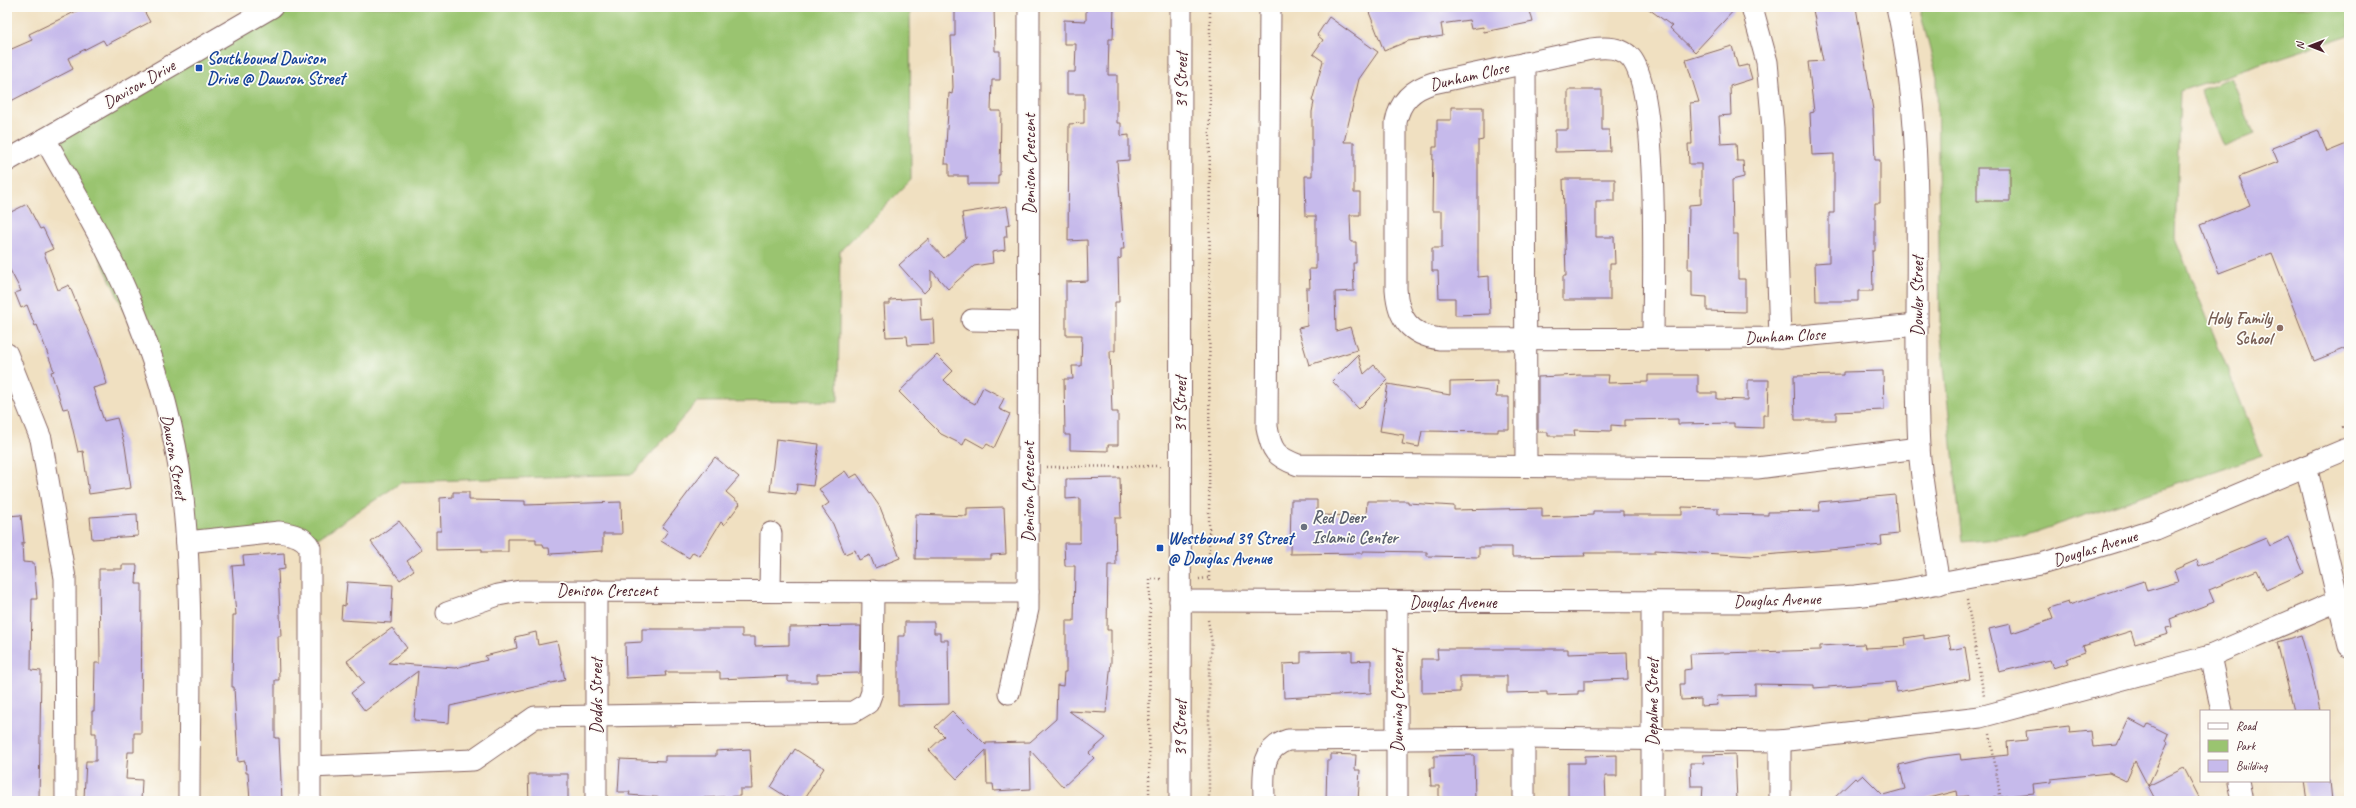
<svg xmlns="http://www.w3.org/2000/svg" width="2356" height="808" font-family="Caveat,sans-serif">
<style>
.green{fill:#9ac470;stroke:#72724e}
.building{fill:#c6baeb}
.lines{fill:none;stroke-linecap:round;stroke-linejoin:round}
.minor-casing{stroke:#846360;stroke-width:23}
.path{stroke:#846360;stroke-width:2.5;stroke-dasharray:1 3;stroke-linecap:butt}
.minor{stroke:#fff;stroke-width:21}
.transit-dot{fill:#1a4fb4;stroke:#fdfcf7;stroke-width:1.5}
.education-dot{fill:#8d6e63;stroke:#fdfcf7;stroke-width:1.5}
.worship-dot{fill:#6b7280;stroke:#fdfcf7;stroke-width:1.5}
.labels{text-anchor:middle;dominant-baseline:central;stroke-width:3.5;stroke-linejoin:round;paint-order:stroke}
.transit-label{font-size:17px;font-weight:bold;fill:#164399;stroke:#fdfcf7;text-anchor:start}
.street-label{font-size:17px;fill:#4a1f2b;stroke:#fdfcf7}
.education-label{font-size:17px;font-weight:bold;fill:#785e54;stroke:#fdfcf7;text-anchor:end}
.worship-label{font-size:17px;font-weight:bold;fill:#5b616d;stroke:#fdfcf7;text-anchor:start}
</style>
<rect width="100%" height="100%" fill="#fdfcf7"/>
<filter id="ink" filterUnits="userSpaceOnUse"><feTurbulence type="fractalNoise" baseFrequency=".025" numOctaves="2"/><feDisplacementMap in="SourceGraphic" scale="8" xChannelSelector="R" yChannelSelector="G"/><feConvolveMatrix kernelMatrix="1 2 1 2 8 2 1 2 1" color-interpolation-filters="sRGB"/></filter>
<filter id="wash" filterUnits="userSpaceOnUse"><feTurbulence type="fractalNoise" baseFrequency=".012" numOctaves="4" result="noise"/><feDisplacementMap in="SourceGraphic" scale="16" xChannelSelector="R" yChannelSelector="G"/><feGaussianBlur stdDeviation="0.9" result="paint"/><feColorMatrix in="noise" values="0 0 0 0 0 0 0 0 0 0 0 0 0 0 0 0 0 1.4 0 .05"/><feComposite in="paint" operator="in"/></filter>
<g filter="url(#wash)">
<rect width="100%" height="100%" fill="#f0e0c1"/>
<g class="green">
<polygon points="272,7 910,7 911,180 840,251 838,401 697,402 633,474 402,482 318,538 187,542 161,390 45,139"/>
<polygon points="1919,7 2349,7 2349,35 2180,91 2175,238 2262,455 2021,537 1962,542 1940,327 1937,77"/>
<polygon points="2231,77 2254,134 2224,146 2200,90"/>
</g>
<g id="blocks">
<g class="building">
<polygon points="85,7 142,7 150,22 106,45 103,40 68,58 73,69 11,101 7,92 7,51 32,40 29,34"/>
<polygon points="955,7 994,7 995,51 1000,51 1000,80 992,80 991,111 1001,111 1000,175 998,175 998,184 968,184 968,176 949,176 949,164 945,164 949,93 952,94 953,87 951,36 955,36"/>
<polygon points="1086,7 1114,7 1113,39 1109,39 1108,75 1117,75 1117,123 1121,123 1121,136 1129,135 1129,160 1117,161 1124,249 1121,249 1121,258 1118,259 1119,302 1115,302 1115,351 1110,351 1112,412 1118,412 1118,445 1108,445 1108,451 1070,450 1070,435 1065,435 1064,379 1073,379 1072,366 1081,366 1082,335 1066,335 1066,282 1088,281 1087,240 1068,241 1069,124 1084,123 1084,94 1067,94 1067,72 1075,72 1076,44 1064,44 1064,20 1086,21"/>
<polygon points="1367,7 1529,7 1533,22 1484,32 1483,27 1471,29 1469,20 1441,24 1443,36 1408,41 1384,51"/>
<polygon points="1646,7 1737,7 1695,52 1670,28 1672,26"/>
<polygon points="1829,7 1856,7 1873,110 1875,160 1880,160 1880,203 1875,203 1875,251 1872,251 1873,291 1858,291 1858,301 1816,301 1815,263 1829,262 1829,213 1834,213 1834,154 1812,155 1810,113 1814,112 1808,62 1823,61 1813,10"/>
<polygon points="1329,17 1378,52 1359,79 1344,142 1354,142 1354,193 1360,193 1360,215 1350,215 1351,242 1356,242 1356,263 1353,263 1354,291 1335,292 1336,331 1350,327 1357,350 1309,365 1298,328 1307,326 1306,288 1310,288 1309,269 1316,269 1316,216 1306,216 1305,176 1312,176 1312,112 1314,102 1312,101 1323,61 1313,54 1323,40 1317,35"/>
<polygon points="1732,46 1738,67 1748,65 1752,79 1730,86 1731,115 1719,116 1721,144 1736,143 1737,161 1743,161 1744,177 1732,180 1733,234 1738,234 1738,279 1745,279 1745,312 1707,311 1707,297 1692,296 1692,269 1688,269 1689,205 1701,204 1701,164 1689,164 1688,144 1692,144 1690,103 1699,102 1686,60"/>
<polygon points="1568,90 1602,90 1602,130 1609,130 1610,151 1555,152 1555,130 1568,130"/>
<polygon points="1451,107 1483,107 1483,140 1478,141 1478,277 1489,276 1490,314 1455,315 1455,298 1439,298 1438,271 1432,271 1432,248 1442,248 1442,211 1432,211 1433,147 1437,147 1437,120 1451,120"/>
<polygon points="2318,130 2327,152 2349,143 2349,347 2314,361 2272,253 2219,273 2200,225 2250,205 2239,177 2278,162 2272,148"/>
<rect x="1977" y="168" width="33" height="33"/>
<polygon points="1563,179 1615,179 1615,201 1596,201 1596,237 1614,237 1615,264 1610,264 1610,300 1563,300 1563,276 1566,276"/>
<polygon points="27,204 40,229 43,228 53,249 44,253 58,290 69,285 99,357 107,384 93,388 104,421 117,418 125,446 131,488 89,494 83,451 78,452 68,408 63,409 51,372 54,371 37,325 35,326 27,305 21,308 15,293 21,291 7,264 7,214"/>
<polygon points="1007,206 1010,224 1006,225 1007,237 1004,237 1005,250 992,252 993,263 974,266 948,289 931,270 931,286 924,293 899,265 929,238 929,242 944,258 966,238 962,213"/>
<polygon points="920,298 921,320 933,319 934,344 908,345 907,336 886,337 884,304 890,304 890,300"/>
<polygon points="937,355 953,371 944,380 960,396 975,404 983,387 1004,398 999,409 1010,414 994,448 987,444 984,448 966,438 963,445 941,434 899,392"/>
<polygon points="1358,355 1364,374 1374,365 1388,380 1359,409 1332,381"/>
<polygon points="1883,371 1884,410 1836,412 1836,420 1795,420 1794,376 1843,375 1843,372"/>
<polygon points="1580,375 1609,375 1608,383 1648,382 1648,375 1698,375 1698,393 1717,393 1717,399 1748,400 1748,380 1769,380 1768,415 1763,415 1763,428 1734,427 1734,423 1678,424 1678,419 1625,420 1625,426 1611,425 1611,431 1574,430 1575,436 1548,436 1548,432 1538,432 1538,377"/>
<polygon points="1497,381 1496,397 1509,397 1509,429 1498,429 1498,432 1422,431 1419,447 1402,444 1404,435 1380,431 1388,384 1450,395 1450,382"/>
<polygon points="776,439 819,444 813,486 797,484 796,494 770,491"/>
<polygon points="715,457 739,477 726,492 740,504 724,525 721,522 700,556 693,552 689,558 661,541 668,531 662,527"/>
<polygon points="845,471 850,478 857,474 880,507 900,558 875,568 870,555 859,560 855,550 845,554 833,524 822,508 829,503 819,489"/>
<polygon points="1120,478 1121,518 1115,518 1116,565 1108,565 1107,630 1111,630 1111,662 1106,713 1069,711 1106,738 1089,753 1094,758 1063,787 1030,750 1031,789 994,791 993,784 987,784 986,750 957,779 929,750 944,736 935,727 952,711 986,745 986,743 1030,742 1056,719 1057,685 1063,686 1064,672 1066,672 1066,621 1074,621 1075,566 1065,566 1064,543 1080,543 1080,498 1066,499 1066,479"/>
<polygon points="453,492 469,492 469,500 525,501 525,505 621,502 622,534 603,534 603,551 550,554 549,548 544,548 543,544 536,544 536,539 508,539 508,552 482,552 482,549 436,550 436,531 441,531 440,498 453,497"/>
<polygon points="1895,495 1898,534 1881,536 1882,545 1841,549 1752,556 1655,550 1655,553 1584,553 1585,556 1512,557 1512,547 1479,547 1479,557 1427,556 1427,552 1363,551 1363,553 1290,554 1291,500 1317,500 1317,515 1366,516 1367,501 1408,501 1408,503 1454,506 1454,510 1542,508 1542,517 1593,515 1593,511 1623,511 1623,515 1682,515 1682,507 1718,508 1718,514 1768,515 1768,512 1820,511 1819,502"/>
<polygon points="1004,507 1006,554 991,555 991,559 915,559 916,514 967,516 967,508"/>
<polygon points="137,514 138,536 92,539 90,517"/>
<polygon points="21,515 24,543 22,543 23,562 34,563 37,599 32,599 31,670 41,671 39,801 7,801 7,516"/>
<polygon points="399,521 422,550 407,561 414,570 400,580 371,542"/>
<polygon points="2289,537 2304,573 2266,590 2257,570 2209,590 2214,602 2170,619 2172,627 2166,628 2168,634 2135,644 2131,631 2083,646 2085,652 2066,659 2068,663 2053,668 2050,660 1999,672 1989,629 2010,624 2012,633 2053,619 2049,608 2068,602 2069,605 2144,581 2147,591 2178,582 2174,570 2197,560 2199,566 2266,538 2270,546"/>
<polygon points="284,553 285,569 278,570 281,636 278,636 279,680 275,680 275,738 279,738 282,801 250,801 248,773 246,773 245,761 238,762 234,687 232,687 233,615 236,615 232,566 244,565 243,556"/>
<polygon points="122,565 137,565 136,584 142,584 141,733 134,733 134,752 128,752 126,779 142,780 141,801 84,798 86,761 96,761 96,733 92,733 92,711 94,711 95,663 100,663 99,569 122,569"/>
<polygon points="347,582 393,585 391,623 341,620 342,605 345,606"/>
<polygon points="905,622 934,622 934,633 940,633 940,640 948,640 949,704 898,705 898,636 905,636"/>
<polygon points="861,626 860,673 817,674 817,682 788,682 788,676 720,679 720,672 665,672 666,676 626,678 625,643 642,642 642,629 742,629 742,637 755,637 755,646 789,645 789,627"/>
<polygon points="392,628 407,648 388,663 455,668 487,660 485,656 517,648 515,637 536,632 538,645 557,641 565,680 450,706 449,723 414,720 418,671 365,711 351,693 364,683 347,661"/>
<polygon points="1924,635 1924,639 1948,635 1951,650 1965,647 1970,679 1897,692 1895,682 1814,688 1814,685 1755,684 1755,695 1717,696 1718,705 1701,706 1701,699 1681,700 1680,684 1684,684 1684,670 1691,669 1690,654 1820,650 1820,646 1837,645 1864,644 1865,648 1906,646 1905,638"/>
<polygon points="2301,635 2313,677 2320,711 2294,711 2277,642"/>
<polygon points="1437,649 1568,649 1568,654 1627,652 1628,679 1584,681 1584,691 1578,691 1578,694 1547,695 1547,692 1507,693 1507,676 1460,676 1460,692 1422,693 1422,659 1438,659"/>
<polygon points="1352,651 1352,661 1371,660 1371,693 1284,698 1283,664 1301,663 1301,652"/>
<polygon points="2129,719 2146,728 2148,724 2168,734 2165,741 2168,743 2148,786 2184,768 2201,801 2156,801 2135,761 2126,781 2109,773 2051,779 2051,782 2033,784 2034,793 1991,798 1992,801 1968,801 1968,796 1958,797 1957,791 1918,801 1831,801 1855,778 1857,780 1863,775 1883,795 1905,789 1899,765 1927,758 1960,754 1961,760 2008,755 2007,742 2027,740 2026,731 2069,726 2070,733 2091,731 2093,747 2117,745"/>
<polygon points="750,749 752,789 740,789 740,796 665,800 665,798 629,795 630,792 618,792 620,759 665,761 665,756 716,756 716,751"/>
<polygon points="795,749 824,768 803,801 793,801 771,787"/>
<polygon points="1331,754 1356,755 1355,770 1360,770 1358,801 1326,801 1327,760 1331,760"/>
<polygon points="1735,754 1737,801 1702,801 1703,786 1691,786 1690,763 1704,763 1703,755"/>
<polygon points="1474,755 1475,801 1439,801 1439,786 1431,786 1430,768 1434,768 1434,756"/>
<polygon points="1617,755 1617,776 1605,776 1606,801 1568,801 1568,763 1585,763 1585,756"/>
<polygon points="528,774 568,774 568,799 529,801"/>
<polygon points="2304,781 2330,781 2332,801 2307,801"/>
</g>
</g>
</g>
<g filter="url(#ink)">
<use href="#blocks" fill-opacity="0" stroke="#846360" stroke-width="1"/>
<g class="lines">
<g class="minor-casing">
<g id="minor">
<path d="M1270 7 1267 427C1271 451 1276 457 1298 465L1757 468 1919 448"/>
<polyline points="1752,7 1767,62 1773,128 1780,338"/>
<path d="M1897 7C1930 151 1911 300 1919 447 1922 492 1932 539 1939 584"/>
<polyline points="1525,63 1526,466"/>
<path d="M45 139C77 197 112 253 136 315 158 370 175 430 182 489 194 592 189 697 189 801"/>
<polyline points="7,161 272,7"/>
<polyline points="972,320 1028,321"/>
<path d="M1653 338C1653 285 1660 93 1631 58 1621 46 1604 47 1591 49L1433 83C1413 89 1400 100 1396 122V289C1398 319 1410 335 1440 339L1780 338 1917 325"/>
<polyline points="7,354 41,439 65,578 66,801"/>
<polyline points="2306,466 2349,646"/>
<path d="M187 542 279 532C292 534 304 536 310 548V801"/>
<polyline points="596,590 596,801"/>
<polyline points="770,590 771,533"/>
<polyline points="1180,601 1763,602 1855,596 1897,591 2041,564 2156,529 2349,448"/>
<polyline points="447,613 498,595 520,591 1028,592"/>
<polyline points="2210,656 2222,711"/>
<polyline points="1009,693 1028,609 1029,7"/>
<polyline points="1524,738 1524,801"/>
<polyline points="1780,741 1780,801"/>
<polyline points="310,767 473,760 535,717 853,712 868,703 872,692 873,591"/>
<polyline points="2238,781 2242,801"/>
<polyline points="1180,801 1181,7"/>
<path d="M1264 801C1264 776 1259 749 1288 740L1524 738 1780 741 1980 717 2210 656 2349 596"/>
<polyline points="1397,801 1397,602"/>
<polyline points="1652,801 1652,602"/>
</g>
</g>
<g class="path">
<polyline points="2342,428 2349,425"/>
<polyline points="1047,467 1162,466"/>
<polyline points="1199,579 1209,578"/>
<polyline points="1209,581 1210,7"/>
<polyline points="1967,600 1984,696"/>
<polyline points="1208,620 1212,643 1209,675 1209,801"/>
<polyline points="1990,734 2001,801"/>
<polyline points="1149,801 1150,579 1162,579"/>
</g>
<use href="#minor" class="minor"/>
</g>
</g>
<g class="transit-dot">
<rect x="195" y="64" width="8" height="8" rx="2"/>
<rect x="1156" y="544" width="8" height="8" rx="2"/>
</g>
<circle class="education-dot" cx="2280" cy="328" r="4"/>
<circle class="worship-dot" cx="1304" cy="527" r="4"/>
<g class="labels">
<g class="transit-label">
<text x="207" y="58">Southbound Davison<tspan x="207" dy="20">Drive @ Dawson Street</tspan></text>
<text x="1168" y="538">Westbound 39 Street<tspan x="1168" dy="20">@ Douglas Avenue</tspan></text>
</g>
<g class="street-label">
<text transform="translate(1469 76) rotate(-13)">Dunham Close</text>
<text transform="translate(1181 80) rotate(-90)">39 Street</text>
<text transform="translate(139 84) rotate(-30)">Davison Drive</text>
<text transform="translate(1029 164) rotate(-90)">Denison Crescent</text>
<text transform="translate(1917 296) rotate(-90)">Dowler Street</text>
<text transform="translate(1785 336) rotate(-3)">Dunham Close</text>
<text transform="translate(1180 404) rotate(-90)">39 Street</text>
<text transform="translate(174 457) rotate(80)">Dawson Street</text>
<text transform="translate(1028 492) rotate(-90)">Denison Crescent</text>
<text transform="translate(2095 548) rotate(-17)">Douglas Avenue</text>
<text x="607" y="590">Denison Crescent</text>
<text transform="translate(1777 600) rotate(-2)">Douglas Avenue</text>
<text x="1453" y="602">Douglas Avenue</text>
<text transform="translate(596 696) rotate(-90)">Dodds Street</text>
<text transform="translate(1397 701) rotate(-90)">Dunning Crescent</text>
<text transform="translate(1652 702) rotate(-90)">Depalme Street</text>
<text transform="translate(1180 728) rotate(-90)">39 Street</text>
</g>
<g class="education-label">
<text x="2272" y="318">Holy Family<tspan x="2272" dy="20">School</tspan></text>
</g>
<g class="worship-label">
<text x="1312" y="517">Red Deer<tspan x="1312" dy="20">Islamic Center</tspan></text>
</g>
</g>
<rect width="2356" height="808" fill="none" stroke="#fdfcf7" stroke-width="24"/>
<rect x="2200" y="710" width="130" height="72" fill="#fdfcf7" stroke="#b5a4a5"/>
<rect x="2208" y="723" width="20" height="6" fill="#ffffff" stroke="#b5a4a5"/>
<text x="2236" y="730" font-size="12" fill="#4a1f2b">Road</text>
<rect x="2208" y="740" width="20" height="12" fill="#9ac470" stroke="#b5a4a5"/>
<text x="2236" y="750" font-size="12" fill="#4a1f2b">Park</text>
<rect x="2208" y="760" width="20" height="12" fill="#c6baeb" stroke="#b5a4a5"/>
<text x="2236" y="770" font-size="12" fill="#4a1f2b">Building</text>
<g transform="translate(2310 46) rotate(270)" stroke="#fdfcf7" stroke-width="3" paint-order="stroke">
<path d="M0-3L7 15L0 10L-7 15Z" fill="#4a1f2b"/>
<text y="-6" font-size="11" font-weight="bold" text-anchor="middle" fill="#4a1f2b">N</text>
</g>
</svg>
